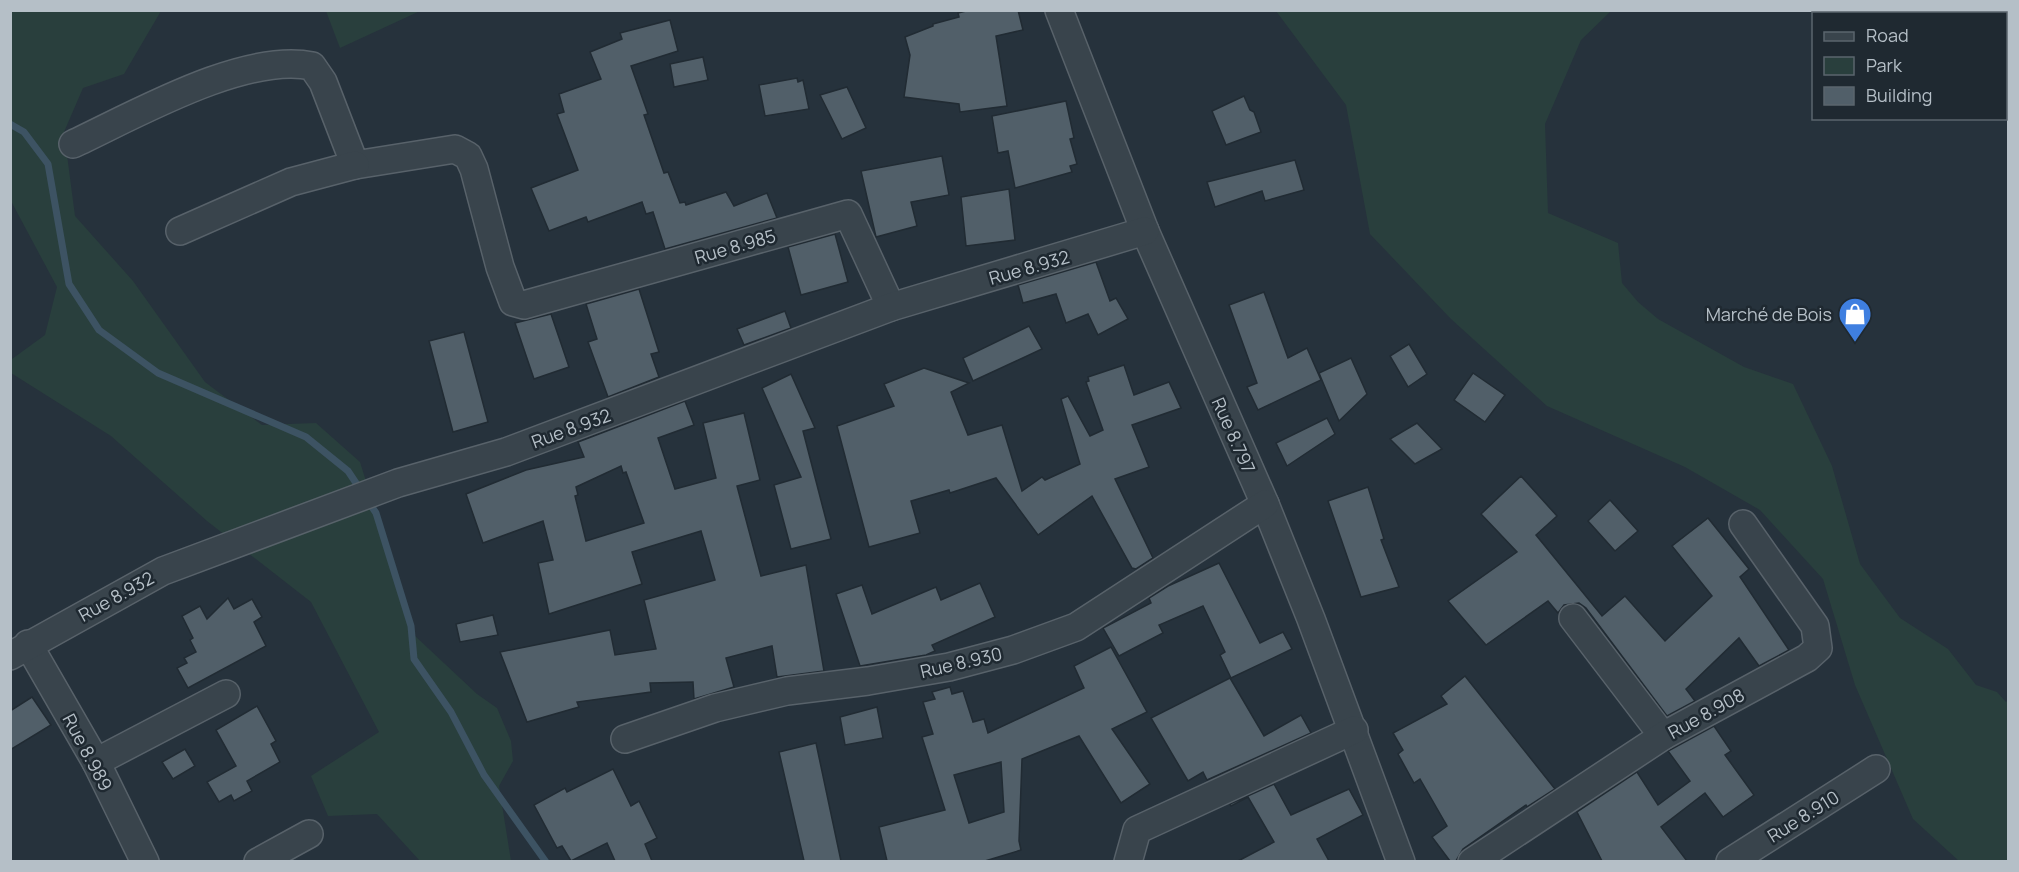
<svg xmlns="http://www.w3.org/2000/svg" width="2019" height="872" font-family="Manrope,sans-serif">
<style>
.green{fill:#293f3d}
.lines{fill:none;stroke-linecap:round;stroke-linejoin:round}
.stream{stroke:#3d5363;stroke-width:7}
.building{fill:#515f69;stroke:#212b33;stroke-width:1.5;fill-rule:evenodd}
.street-casing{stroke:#58626a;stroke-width:30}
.street{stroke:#39444c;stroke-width:27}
.labels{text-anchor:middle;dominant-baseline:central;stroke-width:5;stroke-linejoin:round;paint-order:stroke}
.street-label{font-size:18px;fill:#b5bfc7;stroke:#1f2931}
.poi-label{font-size:18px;fill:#b5bfc7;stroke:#1f2931;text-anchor:end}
</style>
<rect width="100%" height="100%" fill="#26323c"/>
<g class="green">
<polygon points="10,11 161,11 124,74 83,88 64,132 75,216 133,281 205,382 262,425 316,423 360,462 414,635 477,694 497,708 511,741 513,761 499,786 511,861 420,861 377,814 328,816 311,776 379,732 311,602 207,521 111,436 11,373 12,359 45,335 57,287 11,201"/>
<polygon points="326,11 420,11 340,48"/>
<polygon points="1276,11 1611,11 1581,40 1545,124 1548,213 1618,243 1622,283 1638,302 1658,319 1744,367 1793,384 1832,466 1860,564 1900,618 1948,649 1976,685 1997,692 2006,702 2008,700 2008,861 1959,861 1913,819 1855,685 1823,579 1760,510 1685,467 1547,406 1451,319 1370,234 1346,105"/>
</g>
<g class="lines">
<g class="stream">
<polyline points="10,124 24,132 48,164 69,284 99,330 158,373 306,437 348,471 362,492"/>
<polyline points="368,501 376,513 411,626 414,659 451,712 484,775 546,862"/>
</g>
</g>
<g class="building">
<polygon points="970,10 1018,10 1023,30 996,36 1007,106 960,112 959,104 904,97 910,55 905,37 933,26 933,24 959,17 958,13"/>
<polygon points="670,20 678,51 631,66 648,114 644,115 664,173 668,172 680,203 685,202 686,205 726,192 734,206 767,193 777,218 665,249 653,212 646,214 642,202 588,222 586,217 549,231 531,188 578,170 557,114 564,112 559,94 601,79 590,52 622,39 620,33"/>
<polygon points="703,57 708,80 674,87 670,64"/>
<polygon points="797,78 798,82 803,80 809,109 765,116 759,85"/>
<polygon points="847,87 866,128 842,139 820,95"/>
<polygon points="1244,96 1250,110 1254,112 1261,132 1226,145 1212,111"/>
<polygon points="1066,101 1074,138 1070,139 1077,164 1070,166 1072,172 1015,188 1008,151 998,153 992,116"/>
<polygon points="942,156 949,195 911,202 917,226 876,237 861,171"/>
<polygon points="1295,160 1304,190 1265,201 1262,191 1215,207 1207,182"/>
<polygon points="1009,189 1015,240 966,246 961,197"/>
<polygon points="835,234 848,282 801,295 788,247"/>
<polygon points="1096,262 1110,301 1116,298 1128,319 1098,335 1088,314 1066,323 1056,294 1023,303 1018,285"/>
<polygon points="639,289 659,352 651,354 659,377 608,397 588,342 597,339 586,304"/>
<polygon points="1264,292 1288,358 1307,348 1321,380 1258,410 1247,387 1257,383 1229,305"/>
<polygon points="785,311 791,328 744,345 737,329"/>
<polygon points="551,314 569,367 534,379 515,323"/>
<polygon points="1029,326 1042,349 973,381 963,358"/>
<polygon points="464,332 488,422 453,432 429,341"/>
<polygon points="1409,344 1427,374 1408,387 1390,356"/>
<polygon points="1351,358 1367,394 1339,421 1319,373"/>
<polygon points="1124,365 1134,395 1169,382 1181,408 1132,425 1149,467 1115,479 1153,558 1136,569 1132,568 1092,496 1038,535 996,478 950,493 949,490 911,501 920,533 869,547 837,426 894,406 884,384 924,368 969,383 951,392 968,435 1002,425 1022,491 1042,477 1045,480 1080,464 1061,399 1068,396 1090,436 1103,430 1086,382 1089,381 1088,377"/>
<polygon points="1473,373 1505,395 1485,422 1454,400"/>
<polygon points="791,374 815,428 803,431 831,539 791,549 774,485 801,477 762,388"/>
<path d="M685 401 694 425 658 438 675 489 716 478 703 423 744 413 760 480 737 486 761 576 806 565 824 671 777 677 772 646 726 658 734 687 694 699 693 682 650 683 651 692 577 702 579 707 527 722 500 652 610 630 615 655 656 649 644 600 715 580 701 531 632 552 642 584 549 614 538 563 553 560 543 521 483 543 466 494 526 470 584 457 578 442ZM621 466 623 473 626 472 644 523 586 541 575 496 578 495 576 487Z"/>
<polygon points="1327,418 1335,434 1287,466 1276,443"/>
<polygon points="1417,423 1442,449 1415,464 1390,439"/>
<polygon points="1521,476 1557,516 1536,535 1602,616 1625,596 1665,641 1712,596 1672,546 1708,518 1749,569 1740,577 1789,650 1759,666 1739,638 1686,689 1695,701 1667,716 1586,608 1579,603 1564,605 1558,613 1548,601 1486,645 1448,601 1517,552 1481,514"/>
<polygon points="1368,487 1384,539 1381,540 1399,587 1361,597 1328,501"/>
<polygon points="1610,500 1638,531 1615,551 1588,521"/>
<polygon points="1219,563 1260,643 1283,632 1292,649 1231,678 1220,655 1225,652 1203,606 1159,625 1163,633 1119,656 1103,628 1151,603 1149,598 1168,586"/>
<polygon points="980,583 995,617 932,645 935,651 926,655 860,666 836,594 862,585 872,614 936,587 941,600"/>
<polygon points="228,598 234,609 252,599 262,617 254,622 266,646 188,688 177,668 187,663 184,658 196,652 190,640 193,638 182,616 200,606 207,619"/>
<polygon points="493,615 498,635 460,642 456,624"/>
<path d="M1111 647 1147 712 1112 729 1150 784 1121 803 1079 736 1022 759 1019 841 1021 850 985 861H887L879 827 945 810 922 737 933 734 923 702 935 699 932 692 950 687 952 694 963 691 973 722 984 719 988 733 1084 688 1074 666ZM1001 762 1004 812 969 823 954 775Z"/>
<polygon points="1465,676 1555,789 1527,807 1526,805 1463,849 1456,861 1450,861 1432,837 1447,826 1420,779 1414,783 1398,754 1403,750 1393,733 1447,704 1441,696"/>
<polygon points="1230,678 1264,736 1301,715 1311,733 1207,780 1203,772 1188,781 1151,718"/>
<polygon points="32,697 51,725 10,750 10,711"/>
<polygon points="257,706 276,741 271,744 280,762 247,781 252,791 234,801 231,795 219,802 207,782 236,766 216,730"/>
<polygon points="877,707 883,738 845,745 840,717"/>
<polygon points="1714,726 1731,751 1725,755 1754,795 1723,817 1705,793 1661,827 1687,861 1602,861 1577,812 1637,772 1658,805 1690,781 1668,751"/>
<polygon points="816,743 841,861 804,861 779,752"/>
<polygon points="185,749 195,766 173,779 162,762"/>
<polygon points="613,769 631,806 639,801 657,838 645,844 652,861 615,861 607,843 571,861 562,846 557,848 534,805 565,788 567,792"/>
<polygon points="1274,784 1291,815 1349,789 1363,815 1317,839 1329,861 1238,861 1274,842 1248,797 1231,806 1230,804"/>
</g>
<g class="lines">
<g class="street-casing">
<g id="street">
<polyline points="1059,10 1145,231 1265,504 1311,619 1401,862"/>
<path d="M73 144C135 115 244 52 312 66L323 82 355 165 455 149 468 156 474 169 500 267 513 302 524 305 848 214 891 307"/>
<polyline points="180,231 291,182 355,165"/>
<polyline points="1573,618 1663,736"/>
<polyline points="28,644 96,762 145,862"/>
<polyline points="10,656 163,571 398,483 506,452 891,307 1145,231"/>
<polyline points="625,739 715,708 787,691 868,681 949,667 1013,650 1076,627 1265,504"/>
<polyline points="96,762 226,694"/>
<polyline points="258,862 309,834"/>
<polyline points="1128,862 1137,830 1354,730"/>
<polyline points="1472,862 1663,736 1807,658 1818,648 1815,626 1743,524"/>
<polyline points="1730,862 1876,769"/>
</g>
</g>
<use href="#street" class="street"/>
</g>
<defs>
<g id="shop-pin" transform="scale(1.725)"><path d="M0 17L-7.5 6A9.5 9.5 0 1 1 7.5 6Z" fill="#3f7fe0" stroke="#1f2931"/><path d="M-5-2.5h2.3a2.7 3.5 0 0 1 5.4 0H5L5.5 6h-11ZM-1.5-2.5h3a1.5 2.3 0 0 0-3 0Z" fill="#fff"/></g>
</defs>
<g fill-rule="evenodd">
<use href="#shop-pin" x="1855" y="314"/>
</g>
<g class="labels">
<g class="street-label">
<text transform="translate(735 246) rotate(-16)">Rue 8.985</text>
<text transform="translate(1029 267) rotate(-16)">Rue 8.932</text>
<text transform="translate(571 428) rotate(-20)">Rue 8.932</text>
<text transform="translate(1234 435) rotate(66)">Rue 8.797</text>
<text transform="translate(116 596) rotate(-29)">Rue 8.932</text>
<text transform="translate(961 662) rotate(-13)">Rue 8.930</text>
<text transform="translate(1706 713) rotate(-29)">Rue 8.908</text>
<text transform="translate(88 752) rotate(62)">Rue 8.989</text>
<text transform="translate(1803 816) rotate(-32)">Rue 8.910</text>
</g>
<g class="poi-label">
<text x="1832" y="314">Marché de Bois</text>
</g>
</g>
<rect width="2019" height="872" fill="none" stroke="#b5bfc7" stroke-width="24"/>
<rect x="1812" y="12" width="195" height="108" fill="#1f2931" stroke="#5b656d" stroke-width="1.5"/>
<rect x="1824" y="32" width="30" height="9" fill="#39444c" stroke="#5b656d" stroke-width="1.5"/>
<text x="1866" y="42" font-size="18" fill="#b5bfc7">Road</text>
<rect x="1824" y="57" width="30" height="18" fill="#293f3d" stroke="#5b656d" stroke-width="1.5"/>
<text x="1866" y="72" font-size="18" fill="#b5bfc7">Park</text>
<rect x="1824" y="87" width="30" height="18" fill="#515f69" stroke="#5b656d" stroke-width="1.5"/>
<text x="1866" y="102" font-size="18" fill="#b5bfc7">Building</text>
</svg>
